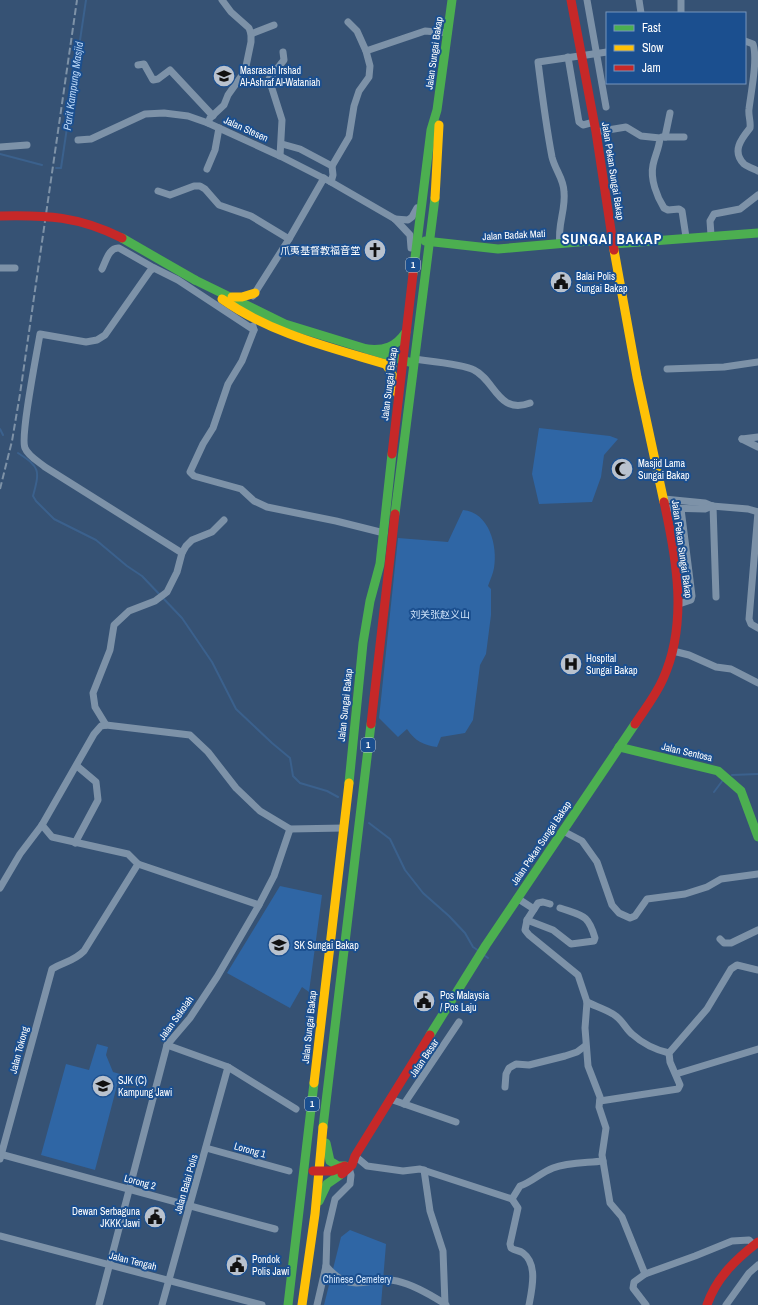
<svg xmlns="http://www.w3.org/2000/svg" width="758" height="1305" font-family="'Archivo Narrow','Noto Sans SC',sans-serif">
<style>
.green{fill:#2f66a5}
.lines{fill:none;stroke-linecap:round;stroke-linejoin:round}
.stream{stroke:#3b618d;stroke-width:2}
.street{stroke:#7d92a8;stroke-width:7}
.fast{stroke:#4caf50;stroke-width:9}
.slow{stroke:#ffc107;stroke-width:9}
.jam{stroke:#c62828;stroke-width:9}
.rail{stroke:#7e92a7;stroke-width:2;stroke-dasharray:7 3;stroke-linecap:butt}
.fast-bridge{stroke:#4caf50;stroke-width:9}
.jam-bridge{stroke:#c62828;stroke-width:9}
.labels{text-anchor:middle;dominant-baseline:central;stroke-width:4;stroke-linejoin:round;paint-order:stroke}
.shield{fill:#1b4f8f;stroke:#bbcadd;stroke-width:1}
.shield-label{font-size:9px;font-weight:bold;fill:#fff}
.street-label{font-size:10px;fill:#fff;stroke:#1b4f8f}
.poi-label{font-size:10px;fill:#fff;stroke:#1b4f8f;text-anchor:start}
.park-label{font-size:10px;fill:#cfe3fa;stroke:#1b4f8f}
.water-label{font-size:11px;font-style:italic;fill:#b5d3f5;stroke:#1b4f8f}
.district-label{font-size:14px;font-weight:bold;letter-spacing:1px;fill:#fff;stroke:#1b4f8f}
</style>
<rect width="100%" height="100%" fill="#365274"/>
<g class="green">
<polygon points="539,428 610,436 618,439 604,455 601,477 592,502 539,504 532,474"/>
<path d="M463 510C489 512 498 546 494 568 493 574 490 580 488 586L491 589V615L486 654 480 665 473 720 465 733 441 737 437 747C423 745 415 741 407 729L398 737 379 718 398 538 448 542Z"/>
<polygon points="280,886 322,895 309,992 302,987 290,1008 227,973"/>
<polygon points="97,1044 108,1047 106,1055 113,1072 120,1074 95,1170 41,1155 66,1064 89,1070"/>
<polygon points="350,1230 386,1244 381,1305 324,1305 341,1237"/>
</g>
<g class="lines">
<g class="stream">
<polyline points="0,154 42,165"/>
<polyline points="56,168 61,168 86,0"/>
<polyline points="0,429 3,435"/>
<path d="M18 453C40 467 40 470 33 496L36 501 54 519 96 540 127 566 142 576 182 618 212 662 236 709 272 743 290 758 293 776 300 783 327 791 338 797"/>
<polyline points="732,775 758,774"/>
<polyline points="714,792 723,780"/>
<polyline points="369,823 390,839 405,870 423,893 449,916 465,933 473,947 479,951"/>
<polyline points="484,955 488,958"/>
</g>
<g class="street">
<polyline points="587,0 606,107"/>
<polyline points="639,0 641,13"/>
<polyline points="681,0 681,13"/>
<polyline points="251,34 274,25"/>
<path d="M745 41 753 44C758 59 751 92 749 109 748 115 751 121 750 128 742 138 731 151 744 164 748 167 754 169 758 171"/>
<polyline points="366,51 425,31 448,33"/>
<polyline points="568,57 579,122 583,125 594,122"/>
<polyline points="138,65 144,64 153,80 158,79 170,70 213,116"/>
<polyline points="208,123 210,118 224,105 228,95 245,71 251,42 251,34 249,28 231,12 222,0"/>
<path d="M596 132 626 127 641 136 660 138C659 149 655 155 653 165 650 179 657 197 664 208L668 210 679 209 682 211 686 237"/>
<polyline points="662,137 684,137"/>
<polyline points="665,137 670,113"/>
<polyline points="78,140 91,139 145,114 164,113 188,116 208,123 280,156 331,182 395,219 410,235 411,248"/>
<polyline points="282,144 300,149 332,166 333,175 331,182"/>
<polyline points="0,147 27,145"/>
<polyline points="280,156 282,120 269,79 284,60 283,52"/>
<polyline points="332,166 349,137 354,106 359,91 369,77 370,66 366,51 357,31 348,22"/>
<polyline points="207,169 215,150 219,128"/>
<polyline points="158,191 170,195 194,186 200,186 205,189 219,205 251,216 289,239"/>
<polyline points="395,219 408,220 412,217 417,208"/>
<polyline points="711,235 710,221 714,214 740,209 758,195"/>
<path d="M560 244C557 225 566 210 564 192 564 179 555 170 552 157 546 126 542 94 538 62L607 52"/>
<polyline points="0,268 15,268"/>
<path d="M102 269C106 261 109 247 119 248L154 268"/>
<polyline points="253,296 289,239 324,178"/>
<polyline points="253,326 254,330 242,361 228,384 213,428 203,444 190,472 194,476 241,489 254,501 267,507 336,521 384,533"/>
<path d="M414 359C428 361 464 364 474 370 495 380 498 415 530 403"/>
<polyline points="667,369 724,367 758,362"/>
<polyline points="742,439 758,447"/>
<polyline points="742,439 758,437"/>
<polyline points="664,499 705,503 712,506 748,509 758,512"/>
<polyline points="713,506 716,597"/>
<polyline points="666,508 705,509 712,506"/>
<polyline points="758,512 749,619 751,624 758,628"/>
<path d="M182 553 45 467C39 462 28 456 25 448 20 437 37 352 40 334L86 342 97 340 105 335 150 271 154 268 178 280 254 330"/>
<polyline points="679,604 691,600 692,596 681,509"/>
<polyline points="673,651 689,655 716,667 731,669 758,683"/>
<polyline points="106,725 95,707 93,693 110,650 114,625 129,611 155,601 167,592 177,572 182,553 186,546 192,540 212,532 224,520"/>
<polyline points="563,831 582,841 597,862 612,905 619,913 630,918 635,916 647,899 685,894 707,887 721,879 758,874"/>
<polyline points="75,843 98,800 96,782 77,766"/>
<polyline points="138,864 259,905"/>
<polyline points="0,888 20,854 42,825 94,734 101,726 106,725 190,735 208,752 236,788 260,811 290,829 344,828"/>
<polyline points="517,898 534,909"/>
<polyline points="550,904 543,902 538,903 527,920 525,930 529,935 578,975 587,1002 585,1028 588,1066 600,1097 599,1107 606,1128 602,1155 610,1203 622,1217 645,1274 695,1256 732,1241 749,1240 754,1245"/>
<path d="M527 920 553 930 571 944 594 941 595 938C588 914 583 916 560 908"/>
<polyline points="720,939 724,943 731,943 758,930"/>
<path d="M587 1002C595 1006 605 1009 613 1014 622 1019 625 1028 632 1034 642 1043 656 1050 669 1053"/>
<polyline points="167,1045 228,1067 296,1109"/>
<polyline points="676,1074 758,1049"/>
<polyline points="505,1087 506,1074 509,1068 516,1064 529,1065 565,1056 577,1052 585,1046"/>
<polyline points="390,1099 456,1122"/>
<polyline points="600,1101 678,1089 680,1085 670,1062 669,1053 707,1009 731,969 737,965 758,970"/>
<polyline points="404,1104 459,1022"/>
<polyline points="206,1148 289,1171"/>
<polyline points="0,1154 275,1229"/>
<path d="M355 1156 367 1166 403 1171 420 1169 512 1199 518 1208 510 1244 511 1248C515 1251 519 1250 523 1253 538 1264 532 1289 529 1305"/>
<path d="M0 1159 52 969C65 961 73 962 84 951L138 864 128 854 52 837 42 825"/>
<polyline points="424,1170 430,1211 443,1251 445,1304 446,1305"/>
<path d="M512 1199 520 1186C532 1182 540 1173 553 1168 568 1162 587 1163 603 1161"/>
<polyline points="0,1236 262,1305"/>
<path d="M326 1266C352 1297 369 1275 397 1281 414 1285 431 1295 445 1304"/>
<polyline points="645,1274 634,1282 633,1288 646,1305"/>
<polyline points="99,1305 167,1045 190,1018 217,977 259,905 274,876 290,829"/>
<polyline points="162,1305 228,1067"/>
<polyline points="317,1305 326,1266 327,1233 335,1199 350,1184 351,1175 349,1168"/>
<polyline points="726,1305 749,1273 758,1265"/>
</g>
<g class="fast">
<polyline points="425,241 498,249 612,239"/>
<polyline points="613,244 758,233"/>
<polyline points="413,274 431,130 437,110 452,0"/>
<polyline points="195,280 285,324 409,362"/>
<path d="M367 349C384 351 396 347 406 332"/>
<polyline points="395,514 435,198"/>
<polyline points="619,747 718,771 741,791 758,837"/>
<polyline points="349,783 363,643 370,601 380,564 392,454"/>
<polyline points="430,1035 486,945 635,724"/>
<polyline points="323,1127 371,724"/>
<polyline points="326,1143 330,1161 338,1166 345,1166"/>
<polyline points="319,1201 327,1184 340,1175"/>
<polyline points="288,1305 314,1083"/>
</g>
<g class="slow">
<polyline points="435,198 439,125"/>
<polyline points="614,250 637,377 664,502"/>
<polyline points="232,297 242,297 255,293"/>
<path d="M222 299C273 335 333 348 392 366"/>
<polyline points="386,364 393,376 397,393"/>
<polyline points="314,1083 349,783"/>
<polyline points="302,1305 315,1214 323,1127"/>
</g>
<g class="jam">
<polyline points="571,0 596,132 614,250"/>
<polyline points="392,454 413,274"/>
<polyline points="371,724 395,514"/>
<path d="M635 724C645 709 656 695 663 679 688 624 677 560 664 502"/>
<polyline points="313,1171 332,1171 345,1166"/>
<polyline points="342,1174 352,1165 355,1156 430,1035"/>
<path d="M707 1305C716 1278 736 1259 758 1242"/>
</g>
<polyline class="rail" points="0,489 12,441 20,394 77,0"/>
<polyline class="fast-bridge" points="122,238 195,280"/>
<path class="jam-bridge" d="M0 216C47 215 78 216 122 238"/>
</g>
<defs>
<g id="school-disc" transform="scale(1.15)"><circle r="9.5" fill="#b9c2ce" stroke="#1b4f8f"/><path d="M0-5L7-2L0 1L-7-2ZM-4 1L0 2.5L4 1V4Q0 6-4 4Z" fill="#111"/></g>
<g id="church-disc" transform="scale(1.15)"><circle r="9.5" fill="#b9c2ce" stroke="#1b4f8f"/><path d="M-1.2-6h2.4v3.5h3.3v2.4h-3.3V6h-2.4V-.1h-3.3v-2.4h3.3Z" fill="#111"/></g>
<g id="civic-disc" transform="scale(1.15)"><circle r="9.5" fill="#b9c2ce" stroke="#1b4f8f"/><path d="M-.6-6.5H3V-4.5H.6V-3L4-1V1h2V6H-6V1h2V-1L-.6-3ZM-1.2 2.5V6h2.4V2.5Z" fill="#111"/></g>
<g id="mosque-disc" transform="scale(1.15)"><circle r="9.5" fill="#b9c2ce" stroke="#1b4f8f"/><path d="M3.5-4.9A6 6 0 1 0 3.5 4.9A5 5 0 1 1 3.5-4.9Z" fill="#111"/></g>
<g id="hospital-disc" transform="scale(1.15)"><circle r="9.5" fill="#b9c2ce" stroke="#1b4f8f"/><path d="M-5-5h3v3.5h4V-5h3V5h-3V1.5h-4V5h-3Z" fill="#111"/></g>
</defs>
<g fill-rule="evenodd">
<use href="#school-disc" x="224" y="76"/>
<use href="#church-disc" x="375" y="250"/>
<use href="#civic-disc" x="561" y="282"/>
<use href="#mosque-disc" x="622" y="469"/>
<use href="#hospital-disc" x="571" y="664"/>
<use href="#school-disc" x="279" y="945"/>
<use href="#civic-disc" x="424" y="1001"/>
<use href="#school-disc" x="103" y="1086"/>
<use href="#civic-disc" x="155" y="1217"/>
<use href="#civic-disc" x="237" y="1265"/>
</g>
<g class="labels">
<g class="shield">
<rect x="406" y="258" width="14" height="14" rx="3"/>
<rect x="361" y="738" width="14" height="14" rx="3"/>
<rect x="305" y="1097" width="14" height="14" rx="3"/>
</g>
<g class="shield-label">
<text x="413" y="265">1</text>
<text x="368" y="745">1</text>
<text x="312" y="1104">1</text>
</g>
<g class="street-label">
<text transform="translate(434 53) rotate(-82)">Jalan Sungai Bakap</text>
<text transform="translate(246 129) rotate(24)">Jalan Stesen</text>
<text transform="translate(613 171) rotate(81)">Jalan Pekan Sungai Bakap</text>
<text transform="translate(514 235) rotate(-3)">Jalan Badak Mati</text>
<text transform="translate(389 384) rotate(-83)">Jalan Sungai Bakap</text>
<text transform="translate(682 549) rotate(82)">Jalan Pekan Sungai Bakap</text>
<text transform="translate(345 705) rotate(-84)">Jalan Sungai Bakap</text>
<text transform="translate(687 752) rotate(13)">Jalan Sentosa</text>
<text transform="translate(541 843) rotate(-56)">Jalan Pekan Sungai Bakap</text>
<text transform="translate(176 1018) rotate(-54)">Jalan Sekolah</text>
<text transform="translate(309 1027) rotate(-84)">Jalan Sungai Bakap</text>
<text transform="translate(19 1050) rotate(-75)">Jalan Tokong</text>
<text transform="translate(424 1058) rotate(-56)">Jalan Besar</text>
<text transform="translate(250 1150) rotate(16)">Lorong 1</text>
<text transform="translate(140 1182) rotate(15)">Lorong 2</text>
<text transform="translate(186 1184) rotate(-74)">Jalan Balai Polis</text>
<text transform="translate(133 1261) rotate(14)">Jalan Tengah</text>
</g>
<g class="poi-label">
<text x="240" y="70">Masrasah Irshad<tspan x="240" dy="12">Al-Ashraf Al-Wataniah</tspan></text>
<text x="360" y="250" text-anchor="end">爪夷基督教福音堂</text>
<text x="576" y="276">Balai Polis<tspan x="576" dy="12">Sungai Bakap</tspan></text>
<text x="638" y="463">Masjid Lama<tspan x="638" dy="12">Sungai Bakap</tspan></text>
<text x="586" y="658">Hospital<tspan x="586" dy="12">Sungai Bakap</tspan></text>
<text x="294" y="945">SK Sungai Bakap</text>
<text x="440" y="995">Pos Malaysia<tspan x="440" dy="12">/ Pos Laju</tspan></text>
<text x="118" y="1080">SJK (C)<tspan x="118" dy="12">Kampung Jawi</tspan></text>
<text x="140" y="1211" text-anchor="end">Dewan Serbaguna<tspan x="140" dy="12">JKKK Jawi</tspan></text>
<text x="252" y="1259">Pondok<tspan x="252" dy="12">Polis Jawi</tspan></text>
</g>
<g class="park-label">
<text x="440" y="614">刘关张赵义山</text>
<text x="357" y="1279">Chinese Cemetery</text>
</g>
<g class="water-label">
<text transform="translate(73 86) rotate(-82)">Parit Kampung Masjid</text>
</g>
<g class="district-label">
<text x="612" y="239">SUNGAI BAKAP</text>
</g>
</g>
<rect x="606" y="12" width="140" height="72" fill="#1b4f8f" stroke="#7695bc"/>
<rect x="614" y="25" width="20" height="6" fill="#4caf50" stroke="#7695bc"/>
<text x="642" y="32" font-size="12" fill="#ffffff">Fast</text>
<rect x="614" y="45" width="20" height="6" fill="#ffc107" stroke="#7695bc"/>
<text x="642" y="52" font-size="12" fill="#ffffff">Slow</text>
<rect x="614" y="65" width="20" height="6" fill="#c62828" stroke="#7695bc"/>
<text x="642" y="72" font-size="12" fill="#ffffff">Jam</text>
</svg>
